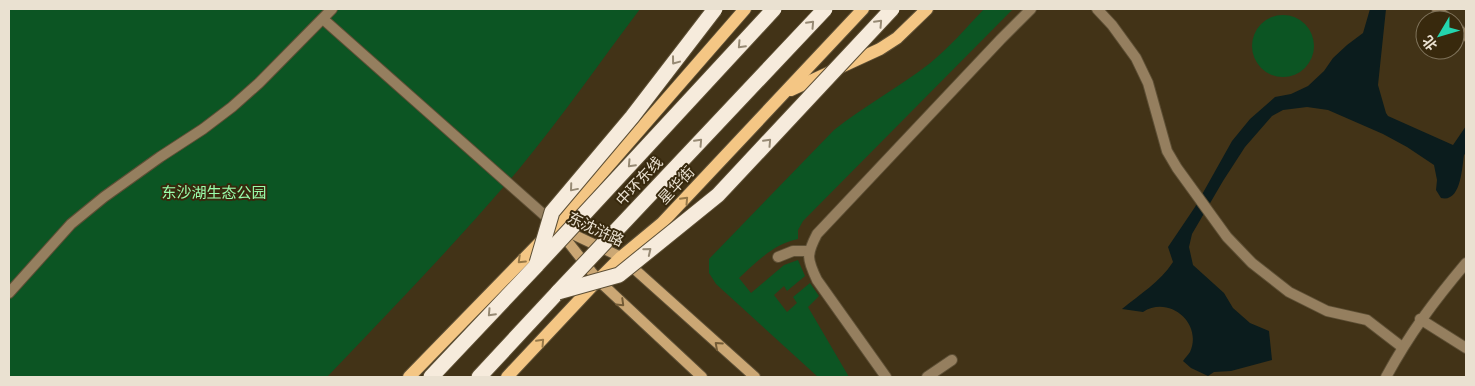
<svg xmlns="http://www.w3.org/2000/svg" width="1475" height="386" font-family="'Archivo Narrow','Noto Sans SC',sans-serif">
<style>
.green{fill:#0c5523}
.water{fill:#0b1c1d}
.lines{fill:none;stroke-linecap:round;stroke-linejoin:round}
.lane-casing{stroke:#5d4f35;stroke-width:12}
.street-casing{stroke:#5d4f35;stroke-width:12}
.secondary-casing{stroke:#5d4f35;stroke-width:12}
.primary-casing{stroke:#5d4f35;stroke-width:14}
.highway-casing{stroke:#5d4f35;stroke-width:17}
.lane{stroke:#957f5f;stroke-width:10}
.street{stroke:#957f5f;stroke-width:10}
.secondary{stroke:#cba774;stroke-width:10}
.primary{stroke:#f4c684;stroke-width:12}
.highway{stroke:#f6ebdc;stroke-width:15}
.highway-bridge-casing{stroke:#5d4f35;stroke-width:17;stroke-linecap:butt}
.highway-bridge{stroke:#f6ebdc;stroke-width:15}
.oneway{stroke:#978a74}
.oneway2{stroke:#967848}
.oneway3{stroke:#735b36}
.labels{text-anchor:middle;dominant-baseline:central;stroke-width:4;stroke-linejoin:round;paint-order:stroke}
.street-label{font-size:15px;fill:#eae1d1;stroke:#38290d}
.park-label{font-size:15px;fill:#9afeab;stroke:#38290d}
</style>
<rect width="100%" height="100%" fill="#423317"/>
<g class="green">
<path d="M9 9H640C600 62 562 117 519 169 458 241 392 309 327 377H9Z"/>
<path d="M984 9H1013L803 221 798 230V239C773 244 757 262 739 278L751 293 784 265 798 260 805 276 787 291 784 286 774 295 787 312 797 303 793 297 810 283 819 296 808 307 849 377H818L716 284 709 273V259L834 130C864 106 898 88 929 64 949 48 966 28 984 9Z"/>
<circle cx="1283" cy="46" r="31"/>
</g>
<path class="water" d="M1370 9H1386L1378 85 1386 113 1388 116 1453 145 1466 126V153L1464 155C1462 168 1461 203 1441 198L1436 190 1437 180 1434 165 1407 147 1383 134 1328 110 1307 107 1283 110 1272 116 1245 147 1223 181 1192 234 1189 247 1193 265 1224 293 1233 308 1250 323 1269 331 1272 360 1231 371 1214 372 1208 376 1191 368 1183 361C1185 358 1188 355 1190 352 1203 323 1169 295 1143 312L1122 309C1140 294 1160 282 1173 262L1168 247 1195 207 1232 141 1250 119 1275 97 1291 94 1308 86 1324 71 1333 58 1347 45 1363 33Z"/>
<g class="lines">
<g class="lane-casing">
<g id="lane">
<polyline points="1097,9 1112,25 1136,58 1148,83 1167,151 1177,168 1227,237 1252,263 1289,292 1327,311 1367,320 1402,347"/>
<polyline points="1437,9 1449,20"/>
<polyline points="323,19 552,222"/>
<polyline points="1455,26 1466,36"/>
<polyline points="778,257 793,251 808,251"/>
<polyline points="9,293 71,224 104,197 160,157 203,129 232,107 259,83 332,9"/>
<polyline points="1420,319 1466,348"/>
<polyline points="927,377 952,360"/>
</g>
</g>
<g class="street-casing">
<g id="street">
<path d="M886 377 817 280C807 259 806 255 817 234L1001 39 1031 9"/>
<path d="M1386 377C1410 333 1434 301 1466 263"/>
</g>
</g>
<g class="secondary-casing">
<g id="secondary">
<polyline points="564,230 621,257 755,377"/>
<polyline points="561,233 598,280 702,377"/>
</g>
</g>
<g class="primary-casing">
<g id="primary">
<polyline points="791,90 880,49 897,38 927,9"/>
<polyline points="409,377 556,226 745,9"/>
<polyline points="507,377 598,280 621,257 662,223 863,9"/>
</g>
</g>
<g class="highway-casing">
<g id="highway">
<polyline points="431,377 537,265"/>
<polyline points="479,377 558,292"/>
</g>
</g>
<use href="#lane" class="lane"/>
<use href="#street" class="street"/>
<use href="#secondary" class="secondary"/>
<use href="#primary" class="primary"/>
<use href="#highway" class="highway"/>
<g class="highway-bridge-casing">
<g id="highway-bridge">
<polyline points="537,263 552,212 632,117 715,9"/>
<polyline points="537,265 774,9"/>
<polyline points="559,291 825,9"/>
<polyline points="558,292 619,275 718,195 892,9"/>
</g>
</g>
<use href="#highway-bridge" class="highway-bridge"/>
</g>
<defs><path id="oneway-chevron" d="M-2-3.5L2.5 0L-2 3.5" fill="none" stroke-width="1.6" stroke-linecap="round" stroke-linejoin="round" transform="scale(1.25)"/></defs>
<g class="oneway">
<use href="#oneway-chevron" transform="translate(879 23) rotate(-47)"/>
<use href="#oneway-chevron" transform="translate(811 24) rotate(-47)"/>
<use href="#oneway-chevron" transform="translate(741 45) rotate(133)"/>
<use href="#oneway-chevron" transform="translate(675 61) rotate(127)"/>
<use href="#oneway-chevron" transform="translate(699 142) rotate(-47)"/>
<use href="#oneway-chevron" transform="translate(768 142) rotate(-47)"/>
<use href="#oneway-chevron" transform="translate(631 164) rotate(133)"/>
<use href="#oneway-chevron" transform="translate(573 188) rotate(130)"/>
<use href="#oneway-chevron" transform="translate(648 251) rotate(-39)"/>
<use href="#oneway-chevron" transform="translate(491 313) rotate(133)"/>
</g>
<g class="oneway2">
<use href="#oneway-chevron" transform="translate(685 200) rotate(-47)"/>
<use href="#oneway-chevron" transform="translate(521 260) rotate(136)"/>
<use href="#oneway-chevron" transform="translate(541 342) rotate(-47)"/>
</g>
<g class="oneway3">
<use href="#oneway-chevron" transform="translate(621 303) rotate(44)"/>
<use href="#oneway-chevron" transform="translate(718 345) rotate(-138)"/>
</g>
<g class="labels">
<g class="street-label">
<text transform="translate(639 181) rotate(-47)">中环东线</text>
<text transform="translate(676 185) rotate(-47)">星华街</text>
<text transform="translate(596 229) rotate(25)">东沈浒路</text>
</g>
<g class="park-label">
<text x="214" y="192">东沙湖生态公园</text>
</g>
</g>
<rect width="1475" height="386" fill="none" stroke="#eae1d1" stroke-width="20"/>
<g transform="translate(1440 35) rotate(232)"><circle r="24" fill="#38290d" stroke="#7f735b"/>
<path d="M0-4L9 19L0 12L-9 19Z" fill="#24d5ae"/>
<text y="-8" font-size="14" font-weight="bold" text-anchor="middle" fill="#eae1d1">北</text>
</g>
</svg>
